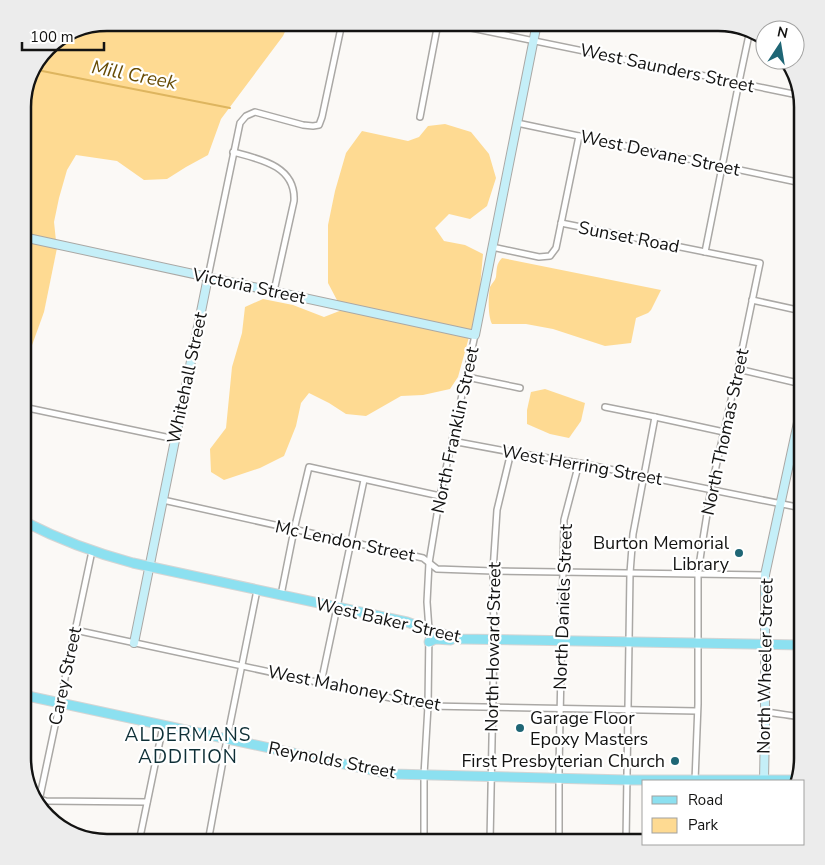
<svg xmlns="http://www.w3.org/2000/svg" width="825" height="865" font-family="'Nunito Sans',sans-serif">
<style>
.green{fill:#feda92}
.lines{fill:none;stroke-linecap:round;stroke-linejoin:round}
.stream{stroke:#deb55f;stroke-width:2}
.street-casing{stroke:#aaa8a5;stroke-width:8}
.secondary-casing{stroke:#aaa8a5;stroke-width:10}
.primary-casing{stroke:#d5d5d4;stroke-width:11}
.street{stroke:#fff;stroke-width:5}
.secondary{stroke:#c5eff8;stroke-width:8}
.primary{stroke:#8ce0f0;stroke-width:9}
.poi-dot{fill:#1f6675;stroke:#fff;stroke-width:2}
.labels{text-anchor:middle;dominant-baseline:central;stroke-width:4.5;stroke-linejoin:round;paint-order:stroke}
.street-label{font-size:18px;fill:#131312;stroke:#fff}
.poi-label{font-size:18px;fill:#131312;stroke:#fff;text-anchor:end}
.water-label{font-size:19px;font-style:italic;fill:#684c05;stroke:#fff}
.neighbourhood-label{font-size:19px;letter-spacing:1px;fill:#0e2f36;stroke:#fff}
.rim{fill:none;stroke:#131312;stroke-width:2.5}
</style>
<rect width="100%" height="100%" fill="#fbf9f6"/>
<g class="green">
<polygon points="108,23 289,23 283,36 221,119 208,155 186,167 167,179 144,180 117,161 76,155 67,170 59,198 54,222 56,241 23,234 23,102 31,70 51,44"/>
<polygon points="445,124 471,132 489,154 496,178 487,206 470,219 449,214 435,228 444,241 465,245 483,254 479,298 471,331 338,302 328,283 328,225 335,191 346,153 362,131 408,141 419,137 428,126"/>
<polygon points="23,241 57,248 44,312 31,348 23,346"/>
<path d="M502 258 661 290 651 310 648 313 636 318 631 343 605 346 553 329 526 324H492C488 317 488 296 490 287 492 283 495 281 496 277 497 269 496 264 502 258Z"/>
<polygon points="263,299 293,305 324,317 342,310 469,337 458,377 450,389 423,395 401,396 366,416 346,414 329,403 309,393 301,403 296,426 284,456 260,468 224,480 211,472 210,449 226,428 232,367 242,333 245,307"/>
<polygon points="545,389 585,403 581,421 569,438 550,434 527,424 527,410 531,392"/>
</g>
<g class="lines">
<polyline class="stream" points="32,69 230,108"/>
<g class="street-casing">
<g id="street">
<polyline points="447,23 798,95"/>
<polyline points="420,117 438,23"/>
<polyline points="517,123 802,183"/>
<path d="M233 152C260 159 296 166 294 201L274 291"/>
<polyline points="561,223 760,263 738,369 711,489 703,539 698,573 698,704 695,781"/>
<polyline points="492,247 539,257 550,256 556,248 579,136"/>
<polyline points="705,252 739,82 750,30"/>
<polyline points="208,277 240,123 246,116 255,112 303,125 313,126 319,125 322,117 342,23"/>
<polyline points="752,300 802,311"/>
<polyline points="738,369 802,384"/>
<polyline points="467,377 520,388"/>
<polyline points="23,407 175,439"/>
<polyline points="605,407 655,417 724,432"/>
<polyline points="452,441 511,452 579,463 802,508"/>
<polyline points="163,500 423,558 437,569 493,571 765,575"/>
<polyline points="281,595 294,530 309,467 440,496"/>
<polyline points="75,630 428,706 697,711"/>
<polyline points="321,683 364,480"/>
<path d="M765 712C778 713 790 716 802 717"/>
<polyline points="40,799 46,801 147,802"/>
<polyline points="39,801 92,551"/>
<polyline points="139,842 163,726"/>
<polyline points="208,842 227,739 257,590"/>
<polyline points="424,842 424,775 428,706 429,630 427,602 429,563 440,496 475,335"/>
<polyline points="490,842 494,640 493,571 497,510 511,452"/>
<polyline points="559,842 559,769 564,520 579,463"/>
<polyline points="626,842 630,573 633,534 655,417"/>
</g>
</g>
<g class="secondary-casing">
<g id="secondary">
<polyline points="23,237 475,335 537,23"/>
<polyline points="134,643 208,277"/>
<polyline points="764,781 765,726 765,575 802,404"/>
</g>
</g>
<g class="primary-casing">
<g id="primary">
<path d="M23 521C58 539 95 553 133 563L407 622 429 630 461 639 802 645"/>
<polyline points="429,642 435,639 451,640"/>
<polyline points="23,695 381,772 392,774 627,780 797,780"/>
</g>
</g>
<use href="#street" class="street"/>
<use href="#secondary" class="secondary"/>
<use href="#primary" class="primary"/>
</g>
<g class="poi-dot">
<circle cx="739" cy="553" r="5"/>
<circle cx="520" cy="728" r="5"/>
<circle cx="675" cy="761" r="5"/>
</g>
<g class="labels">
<g class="street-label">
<text transform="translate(667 68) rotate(12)">West Saunders Street</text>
<text transform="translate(660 153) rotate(12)">West Devane Street</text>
<text transform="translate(629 237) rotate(11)">Sunset Road</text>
<text transform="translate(249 286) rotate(12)">Victoria Street</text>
<text transform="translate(187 378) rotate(-78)">Whitehall Street</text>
<text transform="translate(455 430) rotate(-78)">North Franklin Street</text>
<text transform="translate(725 432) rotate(-78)">North Thomas Street</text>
<text transform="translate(582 465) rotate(10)">West Herring Street</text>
<text transform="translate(345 541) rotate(12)">Mc Lendon Street</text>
<text transform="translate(563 607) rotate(-88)">North Daniels Street</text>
<text transform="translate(388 620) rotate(13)">West Baker Street</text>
<text transform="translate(493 647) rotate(-89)">North Howard Street</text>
<text transform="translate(765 666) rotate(-89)">North Wheeler Street</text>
<text transform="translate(65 676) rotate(-78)">Carey Street</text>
<text transform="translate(354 688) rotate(11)">West Mahoney Street</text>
<text transform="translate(332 760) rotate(11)">Reynolds Street</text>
</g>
<g class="poi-label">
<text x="729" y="543">Burton Memorial<tspan x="729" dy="21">Library</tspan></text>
<text x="530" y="718" text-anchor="start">Garage Floor<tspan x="530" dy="21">Epoxy Masters</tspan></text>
<text x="665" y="761">First Presbyterian Church</text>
</g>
<g class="water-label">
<text transform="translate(134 75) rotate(11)">Mill Creek</text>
</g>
<g class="neighbourhood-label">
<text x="188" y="735">ALDERMANS<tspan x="188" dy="22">ADDITION</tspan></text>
</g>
</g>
<path d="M0 0H825V865H0ZM107 31H718A76 76 0 0 1 794 107V758A76 76 0 0 1 718 834H107A76 76 0 0 1 31 758V107A76 76 0 0 1 107 31Z" fill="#ececec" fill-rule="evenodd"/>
<path class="rim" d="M107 31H718A76 76 0 0 1 794 107V758A76 76 0 0 1 718 834H107A76 76 0 0 1 31 758V107A76 76 0 0 1 107 31Z"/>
<rect x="642" y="780" width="162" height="65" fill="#ffffff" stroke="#a1a1a0"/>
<rect x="652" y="796" width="25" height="8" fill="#8ce0f0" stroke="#a1a1a0"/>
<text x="688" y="805" font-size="15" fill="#131312">Road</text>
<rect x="652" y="818" width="25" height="15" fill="#feda92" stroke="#a1a1a0"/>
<text x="688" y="830" font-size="15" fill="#131312">Park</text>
<g transform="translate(780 45) rotate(12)"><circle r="24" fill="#ffffff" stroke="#a1a1a0"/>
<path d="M0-4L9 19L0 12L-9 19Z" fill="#1f6675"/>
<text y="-8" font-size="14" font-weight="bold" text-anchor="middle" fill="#131312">N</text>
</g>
<path d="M22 42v8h82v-8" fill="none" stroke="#131312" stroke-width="2.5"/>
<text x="30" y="42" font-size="15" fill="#131312" stroke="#ffffff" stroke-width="4" paint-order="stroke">100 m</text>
</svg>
